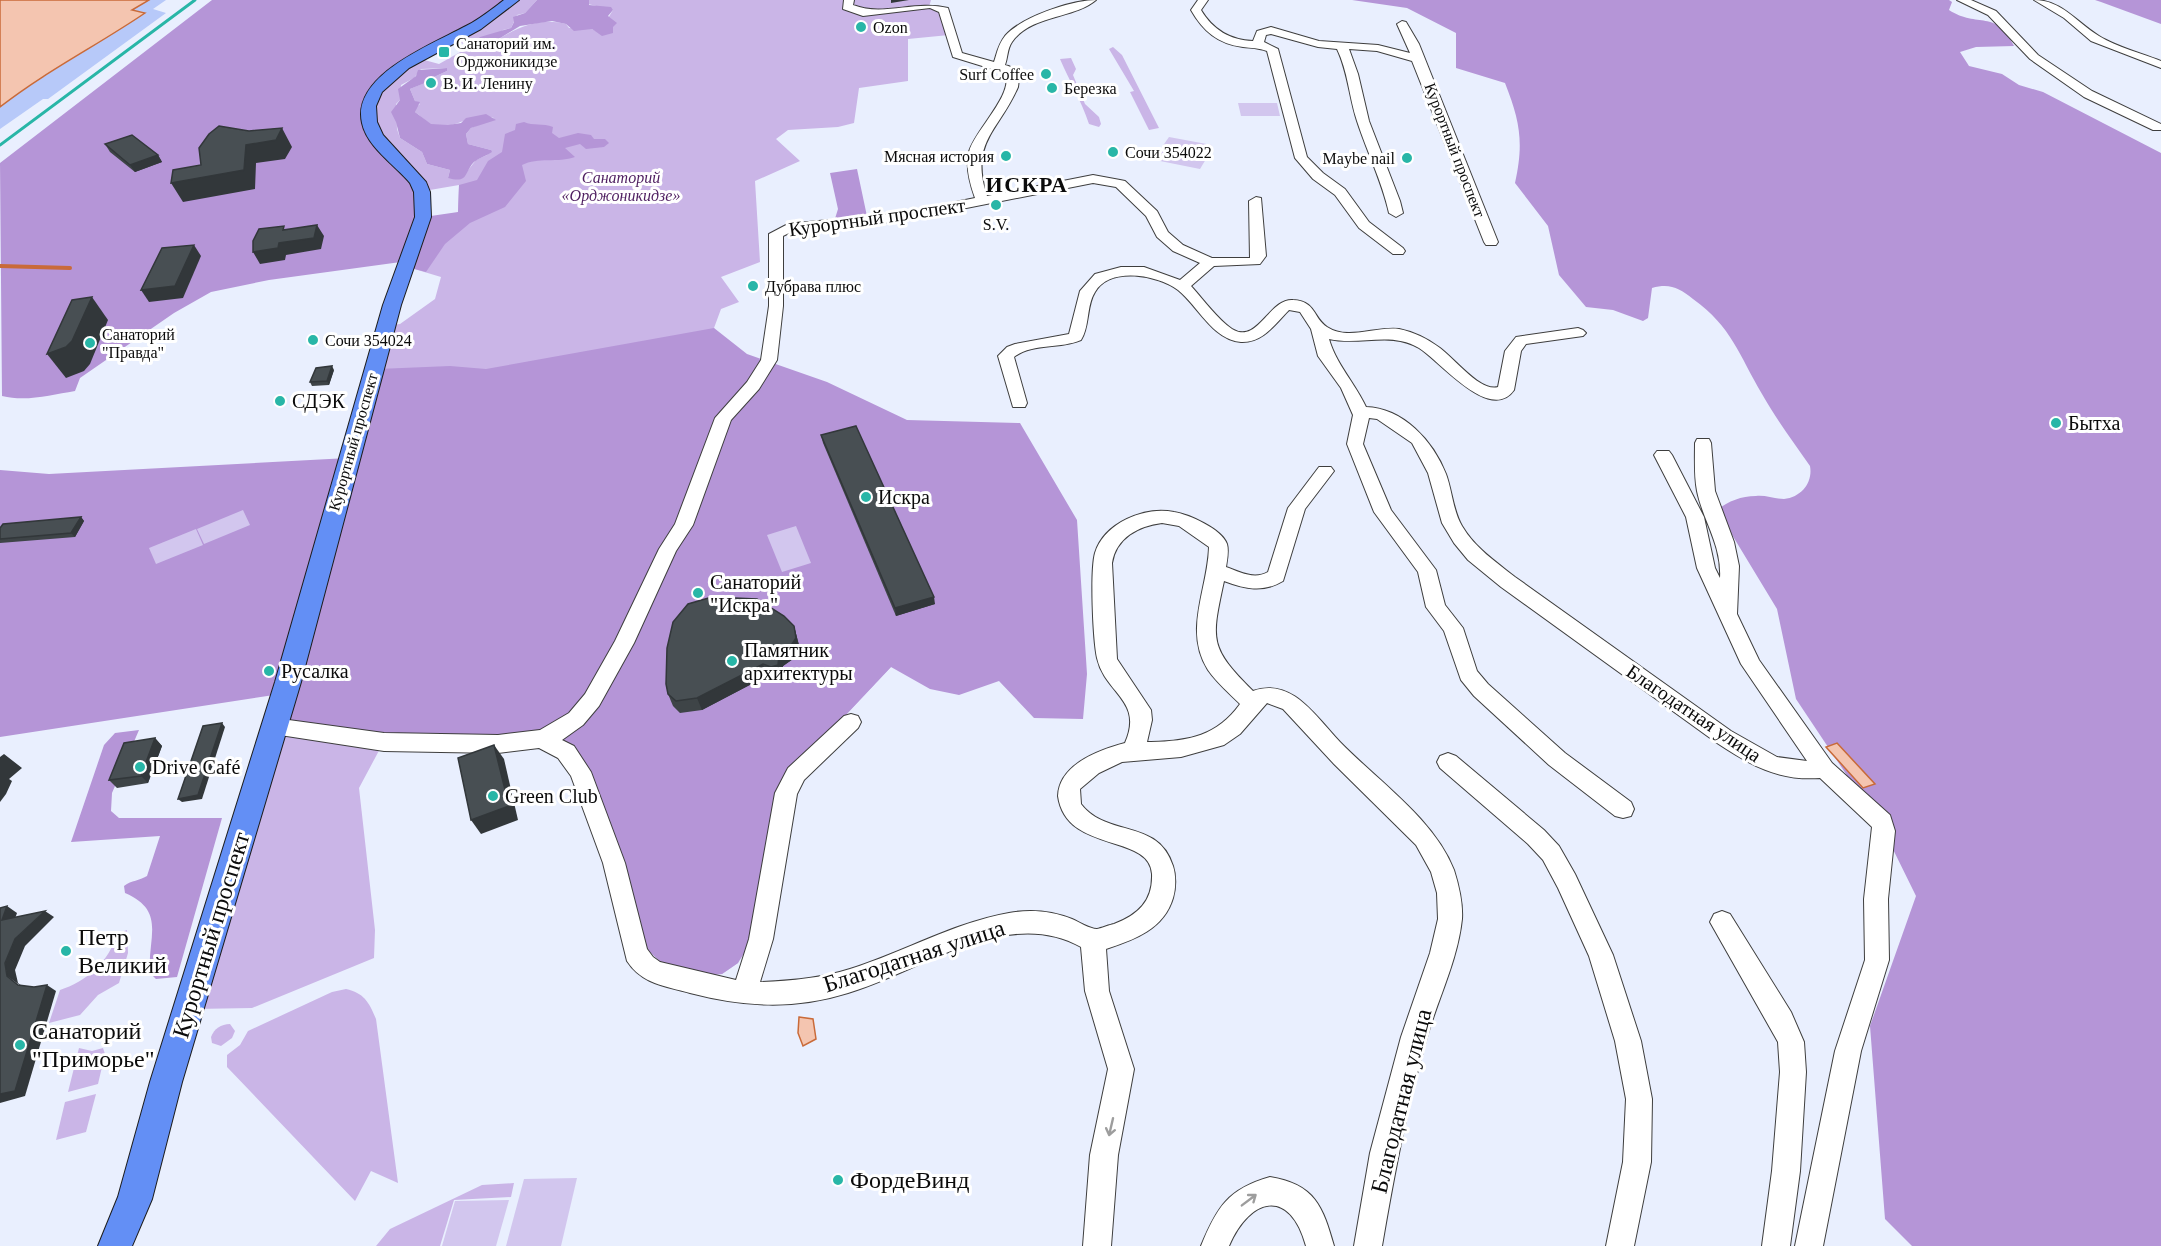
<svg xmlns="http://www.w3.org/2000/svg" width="2161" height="1246" font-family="'Times New Roman',serif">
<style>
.green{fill:#cab5e7;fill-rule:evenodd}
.forest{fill:#b595d7}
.sand{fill:#b7c9f9}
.pitch{fill:#d2c6ee}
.water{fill:#f4c5b0;stroke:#c96a39;stroke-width:1.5}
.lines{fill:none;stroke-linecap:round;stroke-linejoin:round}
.stream{stroke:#c96a39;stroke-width:4}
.minor-casing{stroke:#3e3e3e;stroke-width:2}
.major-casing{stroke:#1c1c1c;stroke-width:2}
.minor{fill:#fff;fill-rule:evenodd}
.major{fill:#638ff5;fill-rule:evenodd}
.rail{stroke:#28b6a7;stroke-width:3}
.wall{fill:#3e4447}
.shaded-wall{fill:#32373a}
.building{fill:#484f53;stroke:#32373a;stroke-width:1.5}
.oneway{stroke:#9d9d9d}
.poi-dot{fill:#28b6a7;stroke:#fff;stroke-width:2}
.labels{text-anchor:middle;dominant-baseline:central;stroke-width:6;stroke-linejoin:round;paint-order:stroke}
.far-poi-label{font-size:16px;fill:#0b0b0b;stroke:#fff;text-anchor:start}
.far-street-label{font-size:16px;fill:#0b0b0b;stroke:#fff}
.far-park-label{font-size:16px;font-style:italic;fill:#4e1e60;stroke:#fff}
.street-label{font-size:20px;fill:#0b0b0b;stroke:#fff}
.poi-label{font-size:20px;fill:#0b0b0b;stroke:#fff;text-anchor:start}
.far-district-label{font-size:22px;font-weight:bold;letter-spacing:1.5px;fill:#0b0b0b;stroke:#fff}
.near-street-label{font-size:24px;fill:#0b0b0b;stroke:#fff}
.near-poi-label{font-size:24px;fill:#0b0b0b;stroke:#fff;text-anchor:start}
</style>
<rect width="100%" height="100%" fill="#e9effe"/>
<g class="green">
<path d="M512 0H537L525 13 517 15 511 28 503 30 492 43C516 28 538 17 566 24L569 28 592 29 599 33 613 10 588 4 589 0H931L929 7 945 15 949 35 908 39V81L859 88 854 123 838 127 788 130 776 139 800 161 755 181 760 262 721 277 739 302 721 309 714 328 891 667 794 770 738 963 722 974 582 772 546 738 382 745 359 788 375 930 374 958 252 1008 194 1009 392 325 400 324 435 299 441 277 411 268 458 212 459 185 424 191 380 135 372 117 380 88 417 58 439 64 471 46 450 40ZM447 68V71L434 77V79L410 89 415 101 420 104 416 107 415 112C420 115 425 121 430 124 453 134 470 110 494 118L471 128 466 134 468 144 491 150 487 155 476 160 461 179 448 178 450 170 427 164 422 152 400 138 397 129 396 104 400 100 401 85 414 78 421 69Z"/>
<polygon points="1113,47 1122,55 1159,128 1149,130 1130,92 1134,91 1109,49"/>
<path d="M1071 58 1076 69 1073 75 1085 104 1099 117 1101 124 1099 127 1089 124C1081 100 1070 82 1060 59Z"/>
<path d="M127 930 128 953 119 983 98 995 80 1015 49 1023 60 990C85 982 111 961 116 934Z"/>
<path d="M346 989C364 993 369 1002 376 1019L398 1183 371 1171 355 1201 227 1067V1055L240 1045 248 1031 332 992Z"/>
<path d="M230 1024 235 1031 232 1038 221 1046 212 1043 211 1037C214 1029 221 1024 230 1024Z"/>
<polygon points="79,1048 92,1051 103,1048 105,1054 98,1084 68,1092"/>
<polygon points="96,1094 86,1132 56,1140 65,1102"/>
<polygon points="514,1183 511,1197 454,1200 440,1246 376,1246 390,1229 482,1185"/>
</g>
<g class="forest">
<path d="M212 0H512L406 64 372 103 380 135 410 169 424 217 458 212 459 185 477 180 488 161 502 152 505 134 515 130 516 124 524 122C533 126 543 123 553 127L552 133 559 138 578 133 591 135 594 139H605L609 143 604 147 586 149 580 144 565 148 575 157C558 163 538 157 522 165L526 181 505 207 470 223 445 244 426 272 411 268 408 261 269 280 211 292 174 313 80 378 75 391C51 395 26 402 2 396L0 163Z"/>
<polygon points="537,0 589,0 589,5 611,7 613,10 608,16 617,23 613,27 613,33 602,36 592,29 574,31 566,24 552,21 520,26 492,43 485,44 477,40 480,37 511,28 514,22 513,17 525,13"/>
<path d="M1352 0H1949L1952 2 1949 10C1978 29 1996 8 2014 46L1976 47 1960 52 1969 66 2002 74 2019 85 2043 92 2161 153V1246H1912L1885 1219 1870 1026 1916 896 1884 831 1796 699 1777 609 1717 510C1729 501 1741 496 1756 496 1766 495 1775 499 1784 499 1802 497 1813 482 1810 466 1794 443 1776 419 1762 394 1739 355 1732 327 1693 299 1679 288 1670 283 1652 288L1648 318 1643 321 1613 310 1586 307 1559 275 1548 226 1515 183C1524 143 1520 121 1505 83L1456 68V33L1407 8Z"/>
<polygon points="2095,0 2161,0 2161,24 2101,2"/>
<path d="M447 68V71L434 77 435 79 410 89 415 101 420 102 415 112 431 124 448 125 461 123 466 118 486 114 496 120 471 128 466 134 468 144 491 150 492 152C486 156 479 158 474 162 464 172 469 184 448 178L450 170 427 164 422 152 400 138 396 122 391 112 400 100 398 89 416 76 418 70Z"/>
<polygon points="857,169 868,221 833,225 838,209 830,173"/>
<polygon points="714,328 747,354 827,382 907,420 1020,423 1077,520 1087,674 1083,719 1034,718 999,681 959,695 930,689 891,667 794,770 748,947 738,963 722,974 697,977 664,965 642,945 568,751 499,742 280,726 287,693 0,737 0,470 49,474 348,458 378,369 450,366 486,369"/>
<path d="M139 730 112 793 111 811 119 818H222L177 977 156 979 150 973C147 938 167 911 125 893L124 886C132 880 139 881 147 876L160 836 71 842 104 745 115 733Z"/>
</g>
<path class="sand" d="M149 0H166L153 9 166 13 48 99H43L0 129V107C45 72 98 46 144 12L131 10Z"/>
<g class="pitch">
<polygon points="1238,103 1277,103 1280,116 1241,116"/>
<polygon points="1169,137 1212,145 1206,155 1162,147"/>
<polygon points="1163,150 1206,159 1200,169 1155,160"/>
<polygon points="243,510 250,525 204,544 197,529"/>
<polygon points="796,526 811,563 782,572 767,535"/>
<polygon points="196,529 203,545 156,564 149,548"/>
<polygon points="577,1178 561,1246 506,1246 524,1179"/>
<polygon points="509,1200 496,1246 442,1246 455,1201"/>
</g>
<g class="water">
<path d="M0 0H149L132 10 145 13C98 45 46 71 0 107Z"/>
<polygon points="1837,743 1875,784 1863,788 1826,747"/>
<polygon points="799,1017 813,1019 816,1039 803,1046 798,1033"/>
</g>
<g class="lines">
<polyline class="stream" points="0,266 70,268"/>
<g class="minor-casing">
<g id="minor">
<path d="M844 0H854L853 5C883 17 914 0 948 8L962 53 994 62C997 53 998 45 1005 36 1021 17 1072 0 1096 0 1074 19 1030 15 1012 42 1007 49 1008 57 1005 65 1017 68 1020 75 1018 87 999 131 969 142 987 196L1093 175 1120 180 1125 181 1157 211 1168 232 1183 245 1212 258H1250L1249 201 1256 197 1261 198 1266 256 1260 264 1214 266 1191 286C1203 299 1218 320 1232 329 1258 345 1269 298 1293 300 1316 301 1313 318 1327 327 1349 341 1375 326 1399 329 1414 332 1428 339 1440 348 1455 359 1480 392 1498 387L1505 351 1516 337 1578 328 1583 330 1586 333 1583 336 1526 344 1521 351 1514 390C1490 424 1439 360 1419 348 1391 331 1360 346 1329 339 1336 364 1355 383 1366 407 1403 408 1433 441 1446 474 1452 490 1453 511 1462 526 1475 548 1496 562 1515 577L1731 731 1777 757 1807 761 1741 664 1697 568 1686 517 1654 455 1657 451H1669L1672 455 1704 517 1715 568 1720 578C1722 545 1703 521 1697 491 1694 476 1695 458 1695 443L1697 439H1709L1711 443 1715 491 1734 542 1739 566 1737 614 1759 660 1832 763 1890 815 1895 831 1888 899 1889 960 1861 1051 1823 1246H1795L1835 1051 1865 960 1864 899 1872 827 1820 778C1778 781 1750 765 1717 743L1501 587 1468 560 1454 543 1442 523 1428 473 1412 443 1377 419 1369 418 1363 444 1391 510 1436 570 1445 605 1463 628 1477 671 1488 684 1565 753 1631 802 1634 809 1631 816 1623 818 1615 816 1549 765 1474 696 1461 680 1444 631 1426 607 1418 572 1374 512 1347 444 1353 415 1341 388 1318 356 1311 329 1300 312 1289 310C1275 324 1263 343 1241 342 1213 340 1198 306 1178 290 1158 275 1110 266 1095 292 1086 306 1090 326 1081 340 1061 349 1032 343 1014 357L1027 403 1025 407H1013L998 356 1007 347 1015 344 1069 334 1080 291 1095 274 1121 267H1144L1180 280 1200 263 1173 251 1157 237 1146 216 1116 187 1093 183 901 221 791 232 783 236V306L777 360 759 389 731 420 693 525 676 551 634 643 599 706 583 725 562 740 574 746 591 772 625 863 647 949 653 957 660 962 736 980 749 939 775 793 788 768 844 716 851 714 858 716 861 722 858 728 804 780 797 794 773 939 760 982C790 981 822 978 850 969 904 952 953 923 1009 913 1030 909 1052 911 1072 919 1079 922 1090 929 1097 929 1102 928 1109 925 1114 924 1138 915 1153 901 1152 874 1150 833 1066 854 1058 796 1059 764 1099 750 1125 743 1144 700 1105 694 1097 658 1093 639 1090 571 1095 553 1104 523 1145 506 1174 512 1188 514 1222 529 1227 544 1229 551 1227 561 1226 567 1240 572 1254 580 1268 572L1288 508 1319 467H1331L1334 471 1305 509 1283 581C1263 593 1245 589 1224 581 1211 641 1209 647 1253 691 1292 677 1316 717 1340 742 1378 781 1434 819 1454 870 1459 886 1463 903 1462 919 1458 959 1438 999 1427 1037 1407 1106 1394 1176 1382 1246H1354L1370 1153 1401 1037 1430 953 1438 919 1437 893 1431 872 1416 845 1334 764 1283 709 1267 703 1240 734 1224 745 1181 757 1122 762 1099 773 1080 789 1081 804C1107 838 1158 818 1173 866 1176 875 1176 888 1173 898 1164 929 1134 940 1106 949L1109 991 1134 1069 1118 1155 1111 1246H1083L1090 1155 1108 1069 1085 991 1081 947C1007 905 920 972 848 993 794 1010 744 1007 690 993 665 986 642 984 627 961L603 863 571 776 558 758 539 748 498 753 384 751 267 733 264 727 267 721 274 718 384 733 498 735 540 730 569 713 585 694 615 641 659 549 675 524 715 418 747 382 761 360 769 306V234L788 224 901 213 975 198C970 184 965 167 969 152 974 131 1015 94 1005 73L953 57 939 12 930 8 863 16 843 9ZM1162 523 1179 526 1209 547C1208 589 1183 630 1208 670 1217 683 1229 693 1240 704 1217 736 1189 741 1151 742H1147L1152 720 1151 710 1117 659 1112 563C1116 538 1138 526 1162 523Z"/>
<path d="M1198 0H1208L1201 10C1213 30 1230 40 1253 41L1257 31 1271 27 1319 41 1378 45 1410 53 1397 24 1402 21 1406 22 1419 44 1498 242 1496 245H1486L1484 242 1412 61 1377 51 1349 49 1358 74 1369 121 1400 201 1403 213 1396 217 1389 213C1382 181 1367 152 1357 121 1349 97 1348 71 1337 49L1318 47 1271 34 1266 35 1264 42 1278 49 1307 157 1323 173 1345 189 1369 222 1403 248 1405 251 1403 254H1393L1359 228 1335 195 1313 179 1295 158 1267 51C1259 48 1251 48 1243 47 1218 44 1203 31 1191 10Z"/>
<polygon points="1957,0 1971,0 1996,11 2038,55 2092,91 2161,124 2161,130 2153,130 2084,97 2030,59 1988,15"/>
<path d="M2034 0C2062 0 2076 22 2099 36 2117 47 2141 53 2161 61V68L2091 41 2064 18Z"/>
<polygon points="1448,753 1456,756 1544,830 1559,846 1575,874 1613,955 1641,1041 1652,1099 1651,1162 1634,1246 1606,1246 1623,1162 1626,1099 1615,1041 1589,956 1558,888 1543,860 1528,844 1440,768 1437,762 1440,756"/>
<polygon points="1722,911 1730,914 1791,1012 1804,1042 1806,1072 1800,1171 1790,1246 1762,1246 1772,1171 1780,1072 1778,1042 1710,922 1714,914"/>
<path d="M1270 1177C1315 1184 1323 1207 1334 1246H1306C1290 1187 1250 1197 1229 1246H1201C1217 1207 1228 1189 1270 1177Z"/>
</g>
</g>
<g class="major-casing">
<path id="major" d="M504 0H519L481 29 409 68 382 92 376 106 377 122 383 135 426 182 430 192 431 217 401 305 301 682 182 1082 152 1199 132 1246H98L118 1197 150 1082 275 682 383 305 415 217 414 192 410 183C395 165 367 147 362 123 351 75 433 44 466 26 480 19 492 9 504 0Z"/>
</g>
<use href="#minor" class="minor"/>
<use href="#major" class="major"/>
<polyline class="rail" points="0,145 195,0"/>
</g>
<g class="wall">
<polygon points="105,144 158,155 162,162 135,172 110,152"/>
<polygon points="334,370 329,385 312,386 310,382"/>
<polygon points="821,435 935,604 896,616 823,443"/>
<polygon points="81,517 84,521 75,537 0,543 0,528"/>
<polygon points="794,626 800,649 793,659 783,666 781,677 775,679 767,676 702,710 680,713 673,706 668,694"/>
<polygon points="155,738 162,746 148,783 117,788 109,780"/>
</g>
<g class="shaded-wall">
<polygon points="891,0 909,0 891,3"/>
<polygon points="282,128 292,147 285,159 256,163 255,189 183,202 171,183 246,145"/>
<polygon points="158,155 162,162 135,172 130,165"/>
<polygon points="317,225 324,236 321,249 286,255 285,260 260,264 253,252 279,243"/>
<polygon points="194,245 201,256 183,298 149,302 141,290"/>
<polygon points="92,297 108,320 90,364 84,371 66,378 47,354"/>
<polygon points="332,366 334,370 329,385 327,381"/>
<polygon points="81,517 84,521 75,537 71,533"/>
<polygon points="934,597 935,604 896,616 895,608"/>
<polygon points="794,626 800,649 793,659 783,666 781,677 775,679 771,667"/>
<polygon points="763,664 767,676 702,710 697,698"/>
<polygon points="222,723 225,727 202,799 182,802 178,799"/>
<polygon points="155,738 162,746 148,783 141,776"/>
<polygon points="494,745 504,759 518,820 481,834 471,820"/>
<polygon points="4,754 22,768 9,779 12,781 6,794 0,802 0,757"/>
<polygon points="7,906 17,913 12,927 2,920"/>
<polygon points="45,911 54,917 25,946 15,970 18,983 28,991 7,976 5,963 15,939"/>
<polygon points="47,985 56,991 25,1096 0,1103 0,1094"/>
</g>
<g class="building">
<polygon points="219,126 249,131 282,128 276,140 246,145 244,170 171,183 173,170 201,165 199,148 209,134"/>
<polygon points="132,135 158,155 130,165 105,144"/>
<polygon points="317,225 314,238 279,243 278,248 253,252 253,241 259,229 284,226 283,230"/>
<polygon points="194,245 175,286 141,290 162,248"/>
<polygon points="92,297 72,341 66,347 47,354 72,300"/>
<polygon points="332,366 327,381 310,382 316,368"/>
<polygon points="856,426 934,597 895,608 821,435"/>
<polygon points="81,517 71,533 0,539 0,528 3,524"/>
<polygon points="712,597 757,599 784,616 794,626 796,638 790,647 779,655 778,665 771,667 763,664 697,698 676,701 668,694 666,684 667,648 673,622 688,604"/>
<polygon points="222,723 198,795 178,799 203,726"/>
<polygon points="155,738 141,776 109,780 124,743"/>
<polygon points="494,745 509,806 471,820 458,758"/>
<polygon points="7,906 2,920 45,911 15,939 5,963 7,976 18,985 34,987 47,985 15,1091 0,1094 0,908"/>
</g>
<defs><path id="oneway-shaft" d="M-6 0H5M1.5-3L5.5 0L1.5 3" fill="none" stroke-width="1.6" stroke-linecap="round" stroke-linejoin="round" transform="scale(1.5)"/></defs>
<g class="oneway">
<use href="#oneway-shaft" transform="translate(1111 1127) rotate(103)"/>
<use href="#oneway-shaft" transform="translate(1249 1200) rotate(-37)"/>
</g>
<g class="poi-dot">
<circle cx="861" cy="27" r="6"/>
<rect x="438" y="46" width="12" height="12" rx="3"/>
<circle cx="1046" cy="74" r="6"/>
<circle cx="431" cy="83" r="6"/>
<circle cx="1052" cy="88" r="6"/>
<circle cx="1113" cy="152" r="6"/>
<circle cx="1006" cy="156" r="6"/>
<circle cx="1407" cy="158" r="6"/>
<circle cx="996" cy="205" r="6"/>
<circle cx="753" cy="286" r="6"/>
<circle cx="313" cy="340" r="6"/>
<circle cx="90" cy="343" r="6"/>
<circle cx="280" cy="401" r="6"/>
<circle cx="2056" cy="423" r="6"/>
<circle cx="866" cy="497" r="6"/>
<circle cx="698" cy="593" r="6"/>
<circle cx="732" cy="661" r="6"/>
<circle cx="269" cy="671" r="6"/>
<circle cx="140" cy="767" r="6"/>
<circle cx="493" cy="796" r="6"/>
<circle cx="66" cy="951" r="6"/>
<circle cx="20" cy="1045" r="6"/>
<circle cx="838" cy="1180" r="6"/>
</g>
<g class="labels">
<g class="far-poi-label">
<text x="873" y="27">Ozon</text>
<text x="456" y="43">Санаторий им.<tspan x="456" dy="18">Орджоникидзе</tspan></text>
<text x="1034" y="74" text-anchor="end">Surf Coffee</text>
<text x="443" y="83">В. И. Ленину</text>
<text x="1064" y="88">Березка</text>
<text x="1125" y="152">Сочи 354022</text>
<text x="994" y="156" text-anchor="end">Мясная история</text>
<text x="1395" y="158" text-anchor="end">Maybe nail</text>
<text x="996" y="224" text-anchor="middle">S.V.</text>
<text x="765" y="286">Дубрава плюс</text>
<text x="102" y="334">Санаторий<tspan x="102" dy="18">"Правда"</tspan></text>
<text x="325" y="340">Сочи 354024</text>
</g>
<g class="far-street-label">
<text transform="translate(1455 150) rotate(69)">Курортный проспект</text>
<text transform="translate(353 442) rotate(-74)">Курортный проспект</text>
</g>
<g class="far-park-label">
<text x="621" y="177">Санаторий<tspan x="621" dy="18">«Орджоникидзе»</tspan></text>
</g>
<g class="street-label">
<text transform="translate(877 217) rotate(-8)">Курортный проспект</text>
<text transform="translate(1694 713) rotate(34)">Благодатная улица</text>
</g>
<g class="poi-label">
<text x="292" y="401">СДЭК</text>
<text x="2068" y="423">Бытха</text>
<text x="878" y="497">Искра</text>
<text x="710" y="582">Санаторий<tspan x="710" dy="23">"Искра"</tspan></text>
<text x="744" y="650">Памятник<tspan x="744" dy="23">архитектуры</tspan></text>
<text x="281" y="671">Русалка</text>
<text x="152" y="767">Drive Café</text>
<text x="505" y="796">Green Club</text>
</g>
<g class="far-district-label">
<text x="1027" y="184">ИСКРА</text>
</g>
<g class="near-street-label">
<text transform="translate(211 935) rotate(-73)">Курортный проспект</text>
<text transform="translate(914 956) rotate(-18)">Благодатная улица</text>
<text transform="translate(1401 1101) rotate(-76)">Благодатная улица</text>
</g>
<g class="near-poi-label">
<text x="78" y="937">Петр<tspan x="78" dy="28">Великий</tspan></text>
<text x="32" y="1031">Санаторий<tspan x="32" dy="28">"Приморье"</tspan></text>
<text x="850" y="1180">ФордеВинд</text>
</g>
</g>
</svg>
